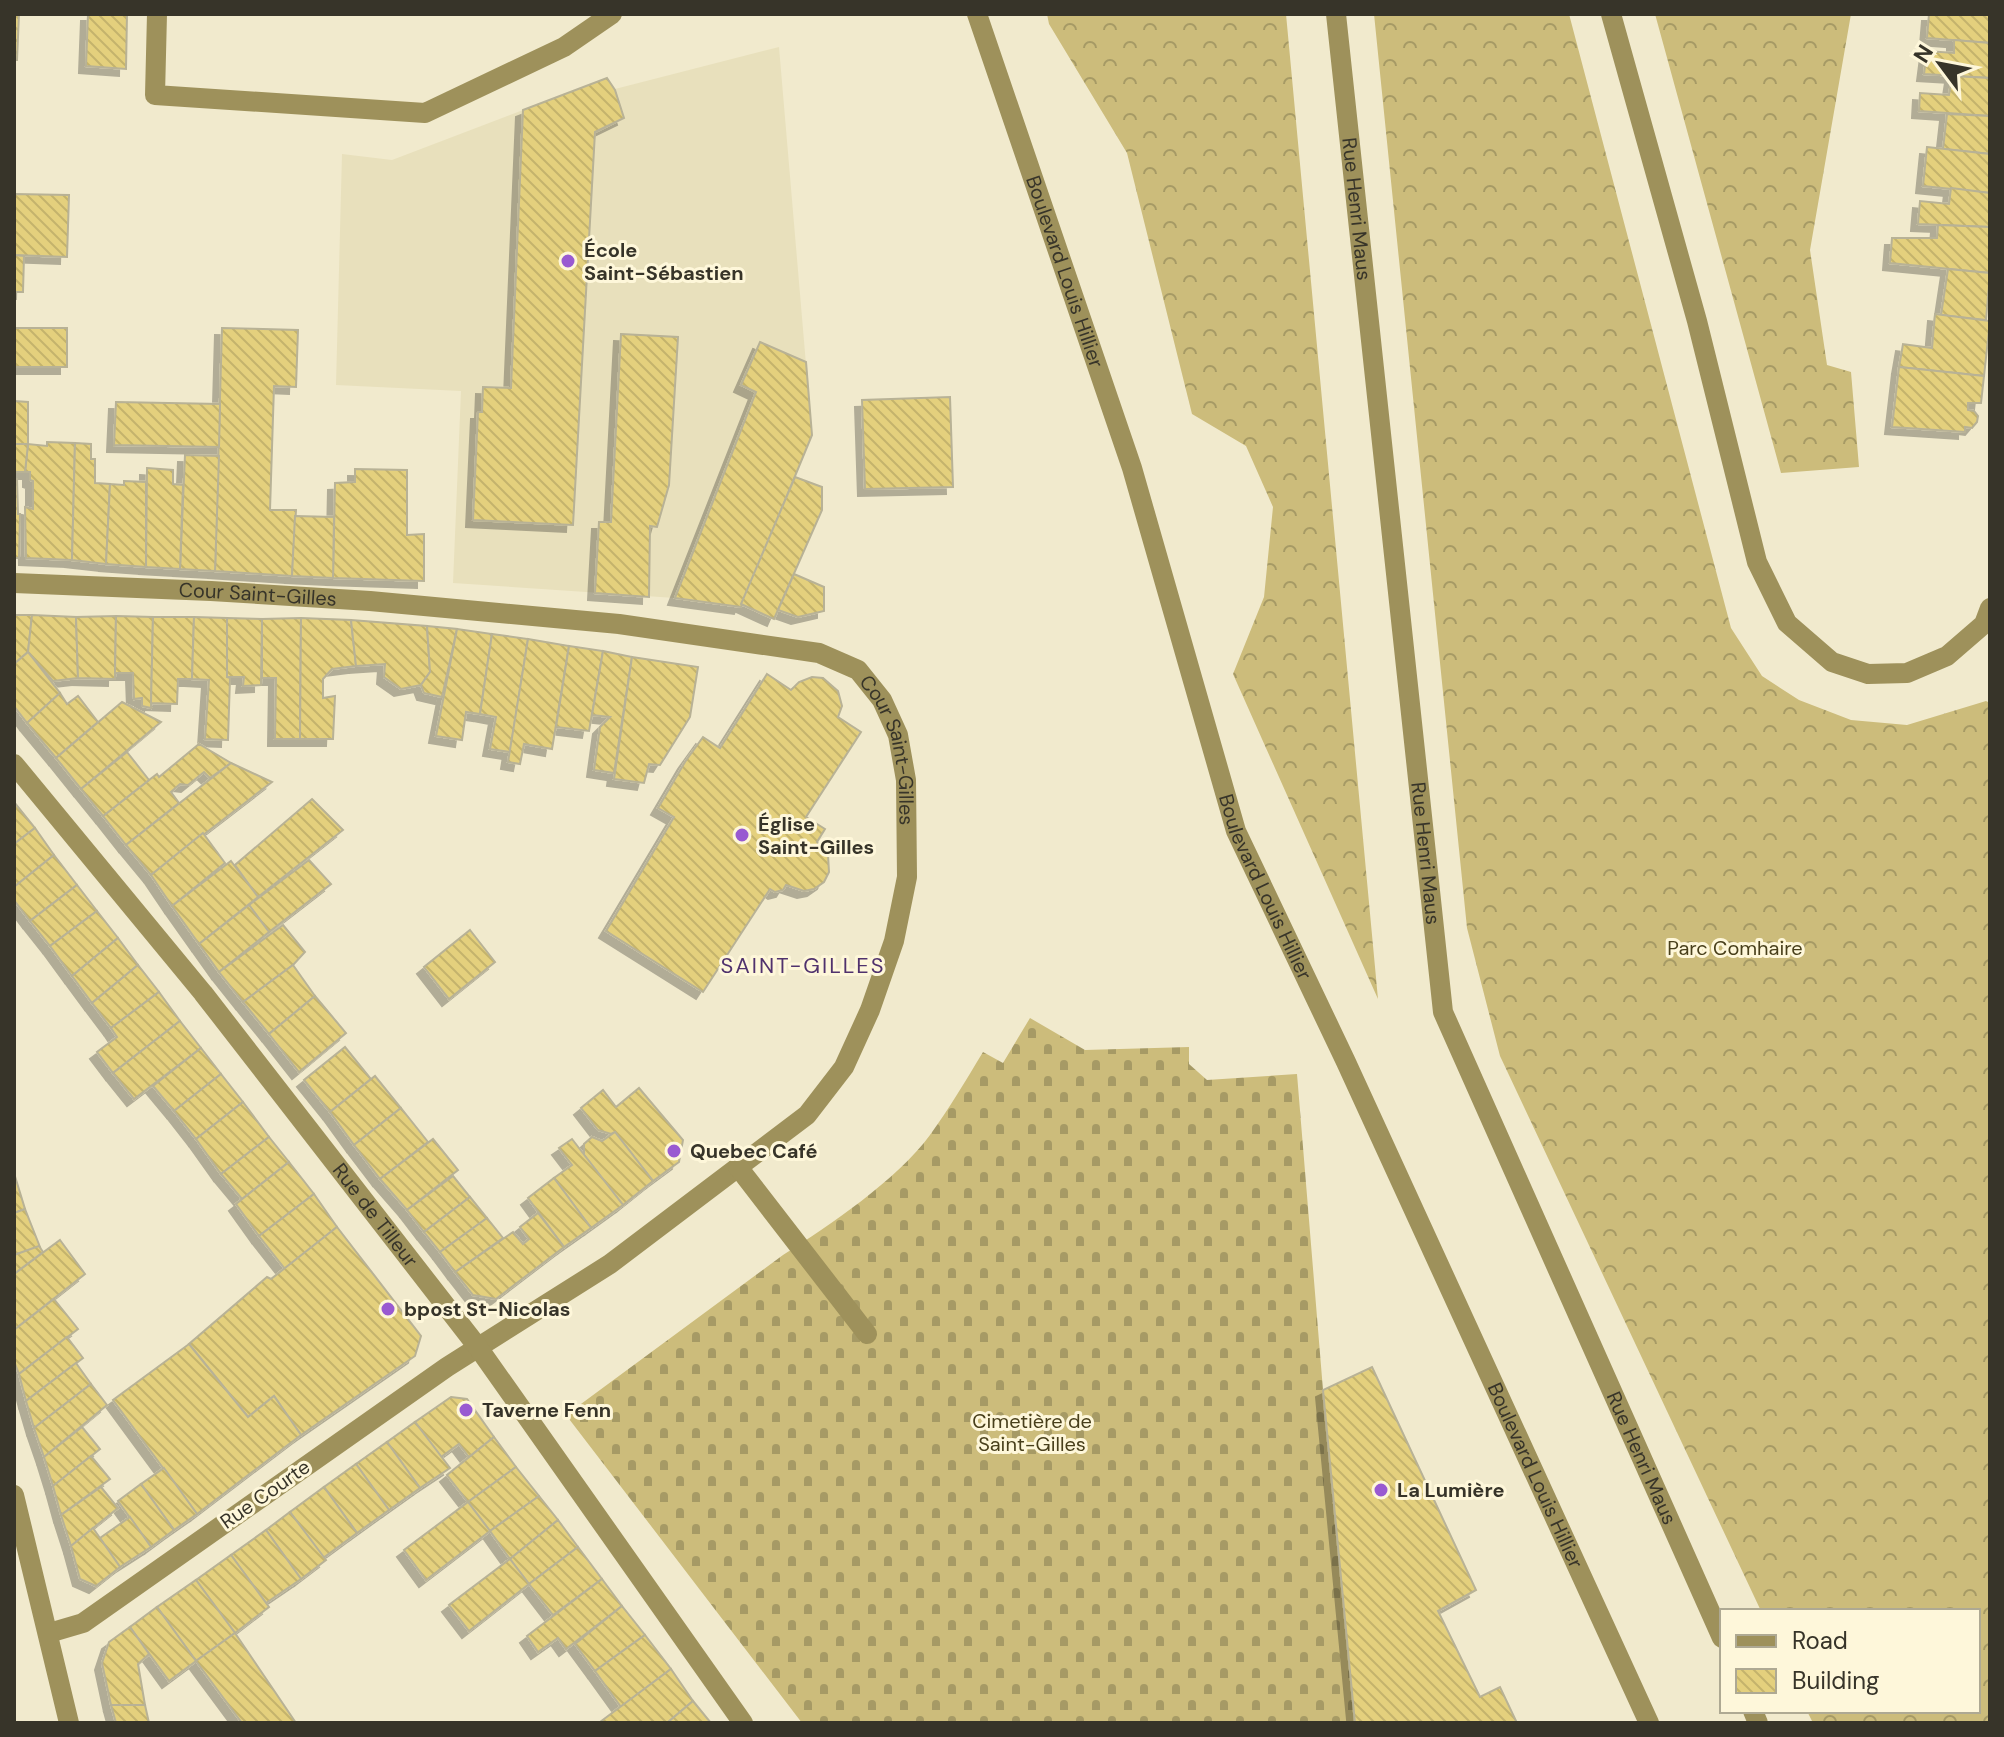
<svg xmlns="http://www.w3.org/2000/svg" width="2004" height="1737" font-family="'DM Sans',sans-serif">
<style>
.built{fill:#e8e0bc}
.forest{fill:url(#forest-crowns)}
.cemetery{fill:url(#cemetery-stones)}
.building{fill:url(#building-back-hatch);stroke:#b8b296;stroke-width:2;filter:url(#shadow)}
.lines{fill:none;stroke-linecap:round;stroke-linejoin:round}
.minor{stroke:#9e915b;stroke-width:20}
.poi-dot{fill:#995ad1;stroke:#fef7da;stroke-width:3}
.labels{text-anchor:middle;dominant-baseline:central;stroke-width:6;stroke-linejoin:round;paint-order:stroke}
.street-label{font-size:20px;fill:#373429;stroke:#fef7da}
.poi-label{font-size:20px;font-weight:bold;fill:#373429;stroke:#fef7da;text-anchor:start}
.park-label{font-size:20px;fill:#483f1b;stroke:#fef7da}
.neighbourhood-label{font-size:22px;letter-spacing:2px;fill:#50326d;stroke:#fef7da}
</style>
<defs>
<pattern id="forest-crowns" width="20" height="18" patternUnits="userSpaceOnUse" patternTransform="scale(2)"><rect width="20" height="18" fill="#ccbc7b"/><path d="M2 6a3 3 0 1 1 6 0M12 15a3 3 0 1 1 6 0" fill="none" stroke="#a69a65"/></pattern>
<pattern id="cemetery-stones" width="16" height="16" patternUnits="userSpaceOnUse" patternTransform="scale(2)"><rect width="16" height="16" fill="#ccbc7b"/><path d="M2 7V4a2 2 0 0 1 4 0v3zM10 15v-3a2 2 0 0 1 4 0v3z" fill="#a69a65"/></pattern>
<pattern id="building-back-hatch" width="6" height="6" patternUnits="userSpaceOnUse" patternTransform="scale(2)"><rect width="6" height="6" fill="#e4d07d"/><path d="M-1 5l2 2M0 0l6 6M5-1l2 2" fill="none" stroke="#c4b36c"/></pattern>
<filter id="shadow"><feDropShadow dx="-7" dy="7" stdDeviation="0" flood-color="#0004"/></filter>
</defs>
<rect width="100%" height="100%" fill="#f1eacd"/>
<polygon class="built" points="779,47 812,435 675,598 453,583 461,391 336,385 342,154 392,160 607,78 615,89"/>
<g class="forest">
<polygon points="1047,14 1286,14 1378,999 1233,674 1264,597 1273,507 1246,446 1192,414 1127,153 1049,24"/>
<polygon points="1374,14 1569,14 1731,628 1762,676 1799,700 1851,720 1907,725 1986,701 1990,703 1990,1723 1813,1723 1807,1711 1978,1711 1978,1611 1761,1611 1500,1056 1467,928"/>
<polygon points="1655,14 1851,14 1810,250 1827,365 1851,372 1859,467 1781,473"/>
</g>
<path class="cemetery" d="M1030 1018 1085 1050 1189 1047V1064L1207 1080 1297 1074 1323 1390 1355 1723H802L566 1415 783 1255C830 1225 897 1180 930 1135 949 1109 966 1080 983 1052L1003 1063Z"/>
<g class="building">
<polygon points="14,14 19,14 17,60 14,60"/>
<polygon points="88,14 127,14 126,69 86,66"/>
<polygon points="1929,14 1990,14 1990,43 1927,38"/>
<polygon points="1954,40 1990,43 1990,78 1924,74 1927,51 1954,53"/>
<polygon points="1952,76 1990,78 1990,116 1919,111 1920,93 1949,95"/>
<polygon points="607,78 615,90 624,118 595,132 573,525 473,520 478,412 482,412 483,387 511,388 523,110"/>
<polygon points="1947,114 1990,116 1990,154 1943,149"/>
<polygon points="1927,147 1990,154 1990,193 1923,186"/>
<polygon points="1951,188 1990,193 1990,227 1918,224 1920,201 1949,204"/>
<polygon points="14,194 69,195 67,257 14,255"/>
<polygon points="1938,225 1990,227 1990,273 1890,263 1892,238 1937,238"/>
<polygon points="14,255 24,256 23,292 14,292"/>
<polygon points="1948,269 1990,273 1986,320 1941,315"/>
<polygon points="1935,314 1990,321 1984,376 1899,367 1903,344 1932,348"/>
<rect x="14" y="328" width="53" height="39"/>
<polygon points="222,328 298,330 296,387 274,386 270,510 296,510 292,576 215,571"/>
<polygon points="621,334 678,337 669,485 657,527 650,526 649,597 595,593 599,522 611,522"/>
<polygon points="760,342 806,362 812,435 741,607 675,598 756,392 741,385"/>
<polygon points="1899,367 1984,376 1981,403 1968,403 1968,410 1974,411 1978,416 1977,422 1972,428 1965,427 1965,432 1892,427"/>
<polygon points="950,397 953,487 865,489 862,400"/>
<polygon points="14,401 28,402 28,444 14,444"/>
<polygon points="116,402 220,404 219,447 114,445"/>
<polygon points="47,442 75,443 72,560 26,558 25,507 33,509 33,481 30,480 30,472 25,472 28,444 47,446"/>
<polygon points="75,443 91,444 91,459 95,459 95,483 110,484 106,564 72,560"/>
<polygon points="14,444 28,444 25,472 14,472"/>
<polygon points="185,455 219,456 215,571 180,569"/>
<polygon points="147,468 173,470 173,484 183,485 180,569 146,567"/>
<polygon points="355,469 407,470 407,535 424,534 424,581 333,578 335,483 355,482"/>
<polygon points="795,477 822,487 822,510 774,619 741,604"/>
<polygon points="14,479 17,479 18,514 20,514 19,558 14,558"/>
<polygon points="124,481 146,482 146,567 106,564 110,484 124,485"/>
<polygon points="295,516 334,517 333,578 292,576"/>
<polygon points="794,574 824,587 824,611 798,617 778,610"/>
<polygon points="14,615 32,615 28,652 14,664"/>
<polygon points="32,615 76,617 78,678 53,681 28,652"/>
<polygon points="116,616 115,679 78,678 76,617"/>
<polygon points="116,616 153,617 151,708 142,706 142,698 134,699 133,673 115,673"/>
<polygon points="153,617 194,617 192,679 178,679 177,704 151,703"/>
<polygon points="194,617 227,618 227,677 230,678 228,740 205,739 209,680 192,679"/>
<polygon points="227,618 262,619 261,685 243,686 244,677 227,677"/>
<polygon points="301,618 300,739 275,739 276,678 262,678 262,619"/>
<polygon points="301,618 351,620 356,666 332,669 323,679 323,698 335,696 333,739 300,739"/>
<polygon points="351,620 427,626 430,672 421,685 401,689 384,677 385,664 356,666"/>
<polygon points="427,626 457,629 442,697 424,693 421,685 430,672"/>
<polygon points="457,629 492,634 480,714 466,712 462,740 436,736"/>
<polygon points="492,634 528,639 510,752 490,749 496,717 480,714"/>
<polygon points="528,639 569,646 552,749 524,744 520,764 508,762"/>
<polygon points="569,646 603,651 589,731 556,727"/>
<polygon points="603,651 632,657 614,773 594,770 600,727 610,717 592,715"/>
<polygon points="28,652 60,693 27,723 14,706 14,664"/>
<polygon points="632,657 698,667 690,717 660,765 649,764 644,783 614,779"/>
<polygon points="767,674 791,690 799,682 812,677 823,678 838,691 842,706 838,717 861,732 806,817 825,829 817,842 828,855 829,872 824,882 814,889 804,891 786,885 783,890 775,892 770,889 703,992 606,931 674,817 658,808 685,762 703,737 720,748"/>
<polygon points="60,693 67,704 78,696 98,722 56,758 27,723"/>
<polygon points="122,702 161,722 81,789 56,758"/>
<polygon points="199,744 231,763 210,778 204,772 188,785 180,784 171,792 179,803 126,845 103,816 149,780 157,774 159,777"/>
<polygon points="127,752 149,780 103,816 81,789"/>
<polygon points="231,763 272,782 151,875 126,845"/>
<polygon points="312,799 343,830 258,897 235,865"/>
<polygon points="14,802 35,828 14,844"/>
<polygon points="35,828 54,855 14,887 14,844"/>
<polygon points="203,833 225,863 172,906 151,875"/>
<polygon points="54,855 77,885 30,921 14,900 14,887"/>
<polygon points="309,860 331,884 269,932 249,905"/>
<polygon points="231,861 258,897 199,944 172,906"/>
<polygon points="77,885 97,911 50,946 30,921"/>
<polygon points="249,905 269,932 219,972 199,944"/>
<polygon points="97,911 118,938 72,976 50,946"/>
<polygon points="283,925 305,952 293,965 243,1002 219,972"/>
<polygon points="470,930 495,962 449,999 424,967"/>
<polygon points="118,938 138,965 92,1003 72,976"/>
<polygon points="138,965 159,992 111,1028 92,1003"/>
<polygon points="293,965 315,996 269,1034 243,1002"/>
<polygon points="159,992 180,1021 113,1073 97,1052 117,1037 111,1028"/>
<polygon points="315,996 346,1033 299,1072 269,1034"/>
<polygon points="180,1021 201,1048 134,1099 113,1073"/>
<polygon points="345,1047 371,1079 330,1112 304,1080"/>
<polygon points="201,1048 221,1074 174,1111 153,1086"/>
<polygon points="221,1074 243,1102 196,1139 174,1111"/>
<polygon points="375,1076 401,1108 354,1145 330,1112"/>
<polygon points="639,1088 683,1140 679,1162 653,1181 615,1132 611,1134 598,1130 581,1108 603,1090 616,1107"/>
<polygon points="243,1102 269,1137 221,1174 196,1139"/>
<polygon points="401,1108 428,1142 380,1179 354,1145"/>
<polygon points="615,1132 653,1181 623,1205 584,1155 584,1144 592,1137 602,1141"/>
<polygon points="269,1137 289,1162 242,1199 221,1174"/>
<polygon points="433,1139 458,1170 407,1210 380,1179"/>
<polygon points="572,1139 623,1205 591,1228 554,1178 572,1165 559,1148"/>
<polygon points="289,1162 314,1194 259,1236 236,1204"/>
<polygon points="14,1173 25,1209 14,1213"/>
<polygon points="453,1176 470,1197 424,1232 407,1210"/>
<polygon points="554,1178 591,1228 564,1247 528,1198"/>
<polygon points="314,1194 337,1227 285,1269 259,1236"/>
<polygon points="470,1197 487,1218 440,1252 424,1232"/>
<polygon points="25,1209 40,1247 14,1255 14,1213"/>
<polygon points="538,1213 564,1247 496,1299 473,1295 455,1272 513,1232 523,1244 529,1239 520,1227"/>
<polygon points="487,1218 503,1238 455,1272 440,1252"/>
<polygon points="337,1227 421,1336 415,1356 301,1435 274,1396 248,1417 189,1344 267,1277 271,1279"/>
<polygon points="60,1240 85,1274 14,1330 14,1274"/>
<polygon points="39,1246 43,1252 14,1274 14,1255"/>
<polygon points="54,1299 78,1329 19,1374 14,1361 14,1330"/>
<polygon points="67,1337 83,1358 26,1401 19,1374"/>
<polygon points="189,1344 248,1417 274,1396 301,1435 197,1514 113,1400"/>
<polygon points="76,1363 91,1384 34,1428 26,1401"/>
<polygon points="1372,1367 1476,1590 1438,1611 1480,1697 1500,1687 1517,1723 1355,1723 1323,1390"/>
<polygon points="91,1384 107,1405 44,1457 34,1428"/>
<polygon points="451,1397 467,1399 494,1437 469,1457 459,1444 441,1457 415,1422"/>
<polygon points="415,1422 450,1468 420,1488 387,1442"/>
<polygon points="82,1427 100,1449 53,1486 44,1457"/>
<polygon points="494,1437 516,1467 468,1502 447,1475"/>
<polygon points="387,1442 420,1488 389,1510 356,1464"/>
<polygon points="91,1456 110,1479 61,1515 53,1486"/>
<polygon points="356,1464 389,1510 357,1533 324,1487"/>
<polygon points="516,1467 539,1496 490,1531 468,1502"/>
<polygon points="164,1468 197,1514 174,1530 141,1484"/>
<polygon points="141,1484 174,1530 151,1547 118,1501"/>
<polygon points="101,1487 118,1508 71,1546 61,1515"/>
<polygon points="324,1487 357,1533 323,1558 290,1512"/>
<polygon points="539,1496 558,1520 510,1559 490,1531"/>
<polygon points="468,1502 490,1531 426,1580 404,1550"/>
<polygon points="290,1512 326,1560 301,1579 266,1530"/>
<polygon points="130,1517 151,1547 120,1567 100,1538"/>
<polygon points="558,1520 578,1547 529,1584 510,1559"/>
<polygon points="93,1528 120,1567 96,1586 80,1579 71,1546"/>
<polygon points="266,1530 301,1579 266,1603 231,1555"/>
<polygon points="578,1547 602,1579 553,1615 529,1584"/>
<polygon points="231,1555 269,1607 235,1633 196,1580"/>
<polygon points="510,1559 529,1584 469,1631 449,1605"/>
<polygon points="602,1579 622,1606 566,1649 558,1638 538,1652 527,1636"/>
<polygon points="196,1580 235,1633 196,1661 157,1607"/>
<polygon points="622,1606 645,1635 595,1671 575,1644"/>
<polygon points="157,1607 196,1661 169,1681 130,1627"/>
<polygon points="130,1627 149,1654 138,1664 145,1705 111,1705 102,1663 109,1642"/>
<polygon points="235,1633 296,1723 242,1723 196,1661"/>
<polygon points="645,1635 671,1669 621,1707 595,1671"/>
<polygon points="671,1669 693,1701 667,1723 600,1722"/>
<polygon points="693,1701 711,1723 667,1723"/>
<polygon points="111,1705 145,1705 149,1723 116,1723"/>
</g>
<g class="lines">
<g class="minor">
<polyline points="157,14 155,95 425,113 564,47 612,14"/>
<path id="s1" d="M977 14 1132 468 1236 831 1346 1062 1649 1723"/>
<path id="s2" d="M1336 14 1443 1012 1722 1638"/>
<polyline points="1611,14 1697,321 1757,562 1787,623 1832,662 1868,674 1907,673 1947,656 1984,624 1990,608"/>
<path id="s3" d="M14 583 211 591 370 601 619 624 819 653 858 670 882 700 898 735 906 780 907 877 894 941 870 1010 844 1067 807 1115 610 1264 447 1367 83 1623 49 1633"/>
<path id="s4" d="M14 764 203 993 477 1346 743 1723"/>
<polyline points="738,1167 867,1334"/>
<polyline points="14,1495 69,1723"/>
<polyline points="1753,1711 1758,1723"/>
</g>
</g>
<g class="poi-dot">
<circle cx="568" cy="261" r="8"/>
<circle cx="742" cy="835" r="8"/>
<circle cx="674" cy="1151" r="8"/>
<circle cx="388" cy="1309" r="8"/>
<circle cx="466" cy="1410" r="8"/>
<circle cx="1381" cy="1490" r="8"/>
</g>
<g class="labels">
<g class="street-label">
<text stroke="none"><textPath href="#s2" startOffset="196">Rue Henri Maus</textPath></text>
<text stroke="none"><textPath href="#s1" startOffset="272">Boulevard Louis Hillier</textPath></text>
<text stroke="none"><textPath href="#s3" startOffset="244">Cour Saint-Gilles</textPath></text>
<text stroke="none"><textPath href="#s3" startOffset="940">Cour Saint-Gilles</textPath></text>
<text stroke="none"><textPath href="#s2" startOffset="844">Rue Henri Maus</textPath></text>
<text stroke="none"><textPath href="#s1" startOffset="920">Boulevard Louis Hillier</textPath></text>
<text stroke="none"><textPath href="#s4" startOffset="578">Rue de Tilleur</textPath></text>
<text stroke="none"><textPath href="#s2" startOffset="1492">Rue Henri Maus</textPath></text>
<text stroke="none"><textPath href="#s1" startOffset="1568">Boulevard Louis Hillier</textPath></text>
<text transform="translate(265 1494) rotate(-35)">Rue Courte</text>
</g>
<g class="poi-label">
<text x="584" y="250">École<tspan x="584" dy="23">Saint-Sébastien</tspan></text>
<text x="758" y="824">Église<tspan x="758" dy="23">Saint-Gilles</tspan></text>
<text x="690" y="1151">Quebec Café</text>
<text x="404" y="1309">bpost St-Nicolas</text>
<text x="482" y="1410">Taverne Fenn</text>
<text x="1397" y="1490">La Lumière</text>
</g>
<g class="park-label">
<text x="1735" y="948">Parc Comhaire</text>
<text x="1032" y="1421">Cimetière de<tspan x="1032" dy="23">Saint-Gilles</tspan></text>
</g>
<g class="neighbourhood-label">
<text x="803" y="965">SAINT-GILLES</text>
</g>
</g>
<rect width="2004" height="1737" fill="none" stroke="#373429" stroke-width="32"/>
<rect x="1720" y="1609" width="260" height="104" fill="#fef7da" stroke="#aea993" stroke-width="2"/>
<rect x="1736" y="1635" width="40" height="12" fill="#9e915b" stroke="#aea993" stroke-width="2"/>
<text x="1792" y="1649" font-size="24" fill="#373429">Road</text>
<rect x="1736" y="1669" width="40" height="24" fill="url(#building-back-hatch)" stroke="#aea993" stroke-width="2"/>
<text x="1792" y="1689" font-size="24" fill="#373429">Building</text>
<g transform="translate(1940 64) rotate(302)" stroke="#fef7da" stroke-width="6" paint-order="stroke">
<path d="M0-6L14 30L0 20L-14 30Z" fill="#373429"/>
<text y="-12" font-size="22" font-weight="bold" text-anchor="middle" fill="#373429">N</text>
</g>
</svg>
